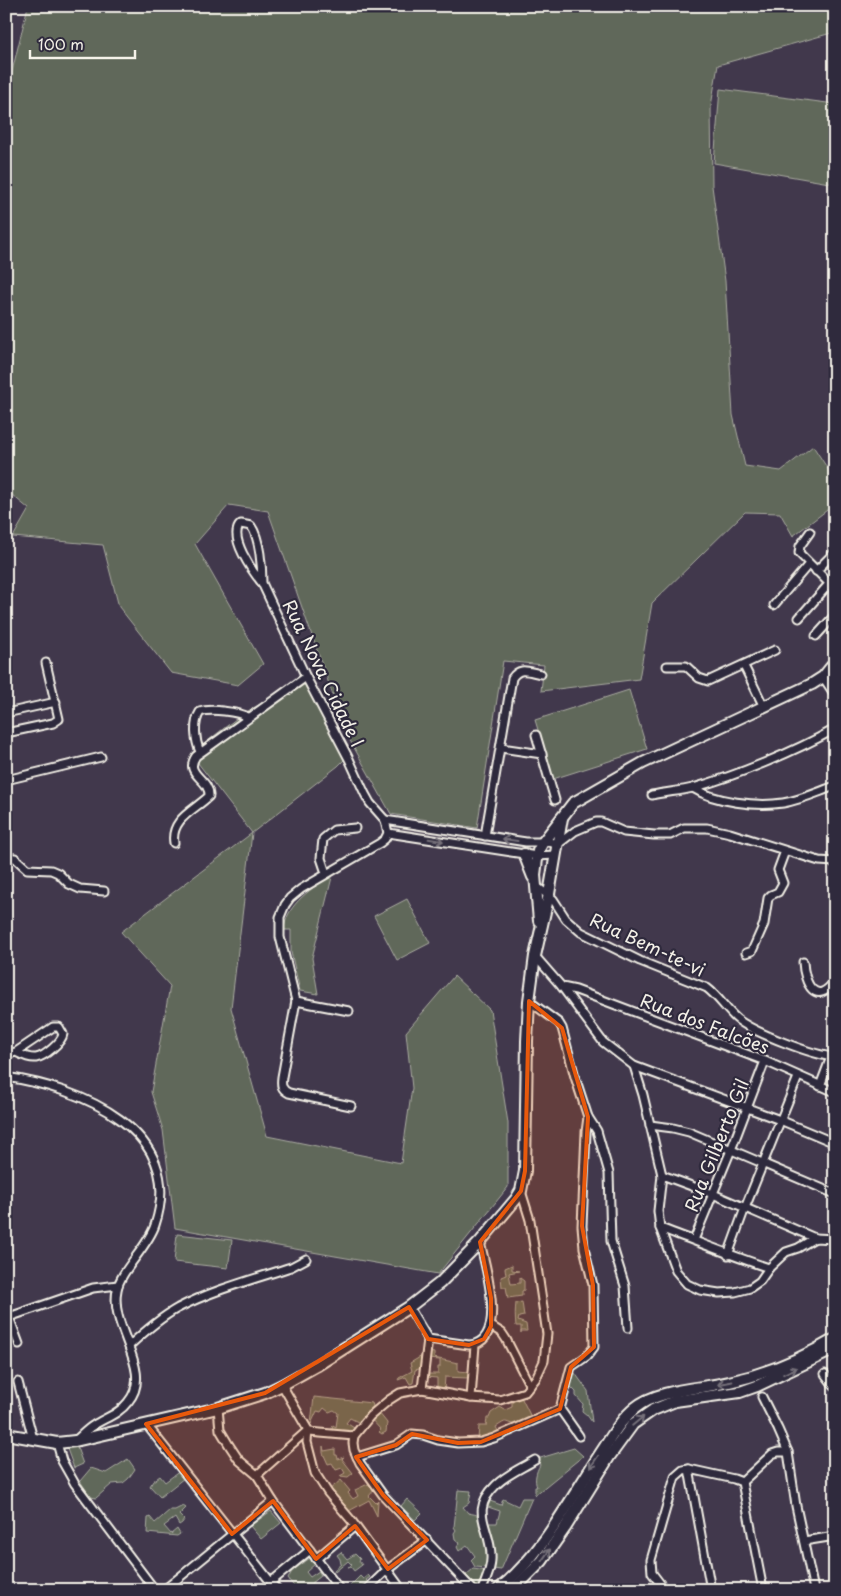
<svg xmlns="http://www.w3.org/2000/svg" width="841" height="1596" font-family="'Playpen Sans',sans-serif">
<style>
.green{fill:#60675a;stroke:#aaaca1}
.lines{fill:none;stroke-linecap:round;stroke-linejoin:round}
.minor-casing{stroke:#f4f1e8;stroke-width:11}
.secondary-casing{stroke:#f4f1e8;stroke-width:14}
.minor{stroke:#2f2a3d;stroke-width:7}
.secondary{stroke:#2f2a3d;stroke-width:10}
.oneway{stroke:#747079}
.marked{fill:#e8590c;fill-opacity:0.2;stroke:#e8590c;stroke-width:4;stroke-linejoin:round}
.labels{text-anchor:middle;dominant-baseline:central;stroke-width:4.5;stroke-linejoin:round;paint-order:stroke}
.street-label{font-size:18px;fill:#f4f1e8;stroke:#2f2a3d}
</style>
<rect width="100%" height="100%" fill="#41384c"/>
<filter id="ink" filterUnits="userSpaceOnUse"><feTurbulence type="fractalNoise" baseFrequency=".02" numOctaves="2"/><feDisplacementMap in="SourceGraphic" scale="10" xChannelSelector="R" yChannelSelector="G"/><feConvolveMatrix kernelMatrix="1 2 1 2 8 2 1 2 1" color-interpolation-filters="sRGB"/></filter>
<g filter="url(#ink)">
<g class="green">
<polygon points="28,6 835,6 835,32 718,65 711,106 712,186 725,281 733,415 745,466 781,471 813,446 835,480 835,504 793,536 780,513 745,512 652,603 639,679 541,691 544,665 503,661 477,828 391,814 347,735 268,511 229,505 195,544 263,664 238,685 171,673 119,607 103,545 13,537 29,509 6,490 6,96"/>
<polygon points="720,89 835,104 835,184 714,163"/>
<polygon points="302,680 347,757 338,766 252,833 231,1008 267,1136 401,1163 412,1088 406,1032 454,976 490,1010 508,1123 508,1187 438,1274 175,1228 163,1130 151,1092 170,986 121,932 252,833 191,754 241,715"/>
<polygon points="629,690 647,749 553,779 535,720"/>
<path d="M333 873 312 958 318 994 300 991 291 952V930H284C286 903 314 888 333 873Z"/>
<polygon points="407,899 430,943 397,960 374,916"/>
<polygon points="177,1234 232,1240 228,1268 174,1262"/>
<polygon points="512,1265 512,1270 519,1271 509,1273 511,1284 520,1283 520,1278 524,1281 524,1290 522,1291 522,1296 508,1298 506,1287 502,1287 501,1277 506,1275 505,1268"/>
<path d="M522 1302 524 1316 519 1317 518 1321 526 1324 527 1331H521V1333V1326H516C515 1318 515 1311 516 1303Z"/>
<polygon points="429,1352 434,1353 434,1358 458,1363 458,1371 469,1372 468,1378 445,1377 444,1390 437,1389 437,1378 425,1377 426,1374 438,1374 438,1367 440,1367 440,1360 427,1359"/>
<polygon points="422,1356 423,1368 415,1370 413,1383 410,1384 406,1377 398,1380 399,1378 412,1371 410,1363"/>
<polygon points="572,1369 588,1391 592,1422 587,1415 582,1411 583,1404 576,1396 576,1392 568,1384"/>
<polygon points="314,1397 372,1403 373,1406 360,1423 350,1418 346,1423 356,1429 354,1436 331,1432 333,1425 336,1427 338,1413 334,1410 329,1412 324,1408 321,1412 317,1411 311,1424"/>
<path d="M521 1397 531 1417 516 1425C502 1422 509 1419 496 1427L498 1431 494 1436 478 1440 479 1426H486L487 1418H489L491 1413 500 1407 505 1410 512 1407V1402Z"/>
<polygon points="379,1413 387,1423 386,1432 382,1434 379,1432 381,1430 370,1418"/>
<polygon points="76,1445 83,1464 74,1468 67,1449"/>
<polygon points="323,1446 324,1451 335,1449 335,1455 337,1455 338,1459 344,1457 342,1459 353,1473 348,1477 340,1476 345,1473 342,1468 336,1470 332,1463 328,1464 323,1453"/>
<path d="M574 1448 583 1456 535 1495V1487H537C534 1480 536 1472 540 1465L537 1459Z"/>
<polygon points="128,1459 135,1469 128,1479 123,1483 112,1484 96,1498 91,1497 80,1481 91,1468 106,1473"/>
<polygon points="180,1471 184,1478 160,1497 150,1486 153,1481 160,1476 165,1482"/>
<polygon points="341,1480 350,1491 348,1493 353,1499 358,1496 355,1490 368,1484 374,1490 369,1496 376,1503 378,1501 377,1516 369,1500 349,1511 329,1490"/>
<path d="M458 1490 471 1491 469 1503 463 1507 468 1513C472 1514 477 1514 480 1517 489 1528 488 1555 488 1568L475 1567 471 1560 475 1556 467 1545 459 1551 457 1547 460 1543 455 1539 454 1533 456 1530 454 1527Z"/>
<polygon points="522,1498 532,1498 501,1570 493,1569 492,1544 487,1523 497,1523 500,1511 488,1507 490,1501 501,1505 503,1499 518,1506"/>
<polygon points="407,1499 422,1513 415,1520 401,1506"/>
<polygon points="183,1506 186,1508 179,1515 184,1520 182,1523 179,1525 175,1518 164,1526 171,1534 177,1529 180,1534 177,1536 147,1533 148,1518 150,1517 155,1523 170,1510 175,1510"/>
<polygon points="271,1511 281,1523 261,1539 250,1526"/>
<polygon points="341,1552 347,1559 355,1554 360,1559 359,1561 362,1565 354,1571 351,1567 348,1568 352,1565 348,1561 335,1572 334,1570 341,1564 340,1559 337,1555"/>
<polygon points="310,1558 315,1564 306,1572 310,1577 319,1571 321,1576 307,1587 304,1585 305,1590 297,1590 288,1579 292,1571"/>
<polygon points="473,1569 487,1571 477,1586 466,1575"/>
<polygon points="368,1575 370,1577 366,1580 370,1584 365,1590 360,1590 357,1586 353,1590 346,1590 360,1576 363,1579"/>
</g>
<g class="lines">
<g class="minor-casing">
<g id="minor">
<polyline points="6,523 7,523"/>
<polyline points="810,532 800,546 799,553 835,589"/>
<polyline points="816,571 835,552"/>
<path d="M262 583C262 568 260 538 251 526L241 524C227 536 253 572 262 583L306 677 349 759 365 794 370 803 385 820 388 833 385 839 380 843 301 889 290 898 285 905 280 917V937L296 1001 282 1077C281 1085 281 1089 289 1093L351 1106"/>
<polyline points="774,605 809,564"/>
<polyline points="799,618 829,584"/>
<polyline points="816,636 835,615"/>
<polyline points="667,666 686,666 699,678 708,681 775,650"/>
<polyline points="744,666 764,707"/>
<polyline points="823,677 835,695"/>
<polyline points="6,713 56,702"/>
<polyline points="6,733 53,723 59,719 46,663"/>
<polyline points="536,735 555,800"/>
<polyline points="501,748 542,754"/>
<path d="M200 752C195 740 193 723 200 712 211 708 238 712 248 717"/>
<polyline points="6,780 101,757"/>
<path d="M693 788C715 802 757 807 783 803 801 800 818 792 835 786"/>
<path d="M652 795C666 792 680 791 693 788 738 775 794 752 835 729"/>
<polyline points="385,820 526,842 550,842 557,845 575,831 596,822 601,822 624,832 654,835 670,835 684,828 707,828 730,833 819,861 835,862"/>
<polyline points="388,833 524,854 537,856 555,855"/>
<path d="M485 836 512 678C520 666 529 672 541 674"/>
<path d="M174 843C170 819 195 810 209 796 210 778 183 775 196 756L306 677"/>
<polyline points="6,857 15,858 27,869 51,870 58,873 69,884 80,889 104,891"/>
<polyline points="326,873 321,858 323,839 334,830 355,828"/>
<path d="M536 886 553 899 566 919 581 932 640 961 707 988C719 997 726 1010 737 1019 753 1032 814 1056 835 1057"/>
<polyline points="746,953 752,951 764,924 768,898 771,895 778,892 783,883 778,870 785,851"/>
<polyline points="535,956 562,987 603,1042 634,1066 780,1120 835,1143"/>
<path d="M803 962C804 983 816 1008 835 980"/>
<polyline points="562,987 576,990 600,999 765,1061 835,1092"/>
<polyline points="296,1001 349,1011"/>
<polyline points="529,1001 559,1023 562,1028 575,1077 588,1117 597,1131 609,1173 611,1241 625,1286 628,1328"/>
<path d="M6 1054 16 1052 53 1027H59L63 1034C62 1042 44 1057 36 1058 29 1059 22 1055 16 1052"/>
<polyline points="634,1066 643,1095 662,1175 658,1211 660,1228 676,1271 687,1284 700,1290 719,1293 735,1292 750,1288 760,1281 769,1268 786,1252 798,1248 815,1238 835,1239"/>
<path d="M6 1077C80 1088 187 1130 155 1225 148 1247 120 1271 117 1290 109 1329 155 1370 128 1402 119 1414 105 1418 94 1425 87 1429 82 1435 76 1440"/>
<polyline points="820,1086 831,1057"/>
<polyline points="650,1125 673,1128 689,1132 835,1194"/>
<polyline points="662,1175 713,1194 815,1238"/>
<path d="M660 1228C696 1241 732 1256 769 1268"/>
<polyline points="694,1240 731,1150 765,1061"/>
<polyline points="728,1255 745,1208 798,1077"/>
<path d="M409 1307 428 1339 469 1345C509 1343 485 1265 480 1242"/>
<polyline points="6,1308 9,1317"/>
<polyline points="491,1326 502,1333 506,1339 530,1386"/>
<polyline points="19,1344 9,1317 93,1288 118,1285"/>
<path d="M129 1346C144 1332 160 1318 178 1308 213 1290 254 1279 291 1267L306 1259"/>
<polyline points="825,1374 835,1387"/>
<polyline points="18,1382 33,1439"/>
<polyline points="282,1385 308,1430 307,1442 315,1473 328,1493 351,1520 402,1590"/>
<polyline points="422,1389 428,1339"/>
<polyline points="762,1397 778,1429 788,1452 796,1506 814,1590"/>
<polyline points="471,1398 475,1345"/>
<polyline points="218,1408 220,1430 229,1445 239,1460 257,1475 273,1501 340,1590"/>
<polyline points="146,1424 277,1590"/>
<polyline points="579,1436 560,1409 571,1367 587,1356 594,1347 593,1285 584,1248 582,1226 586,1132 588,1117"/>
<polyline points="57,1443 62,1461 75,1484 155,1590"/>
<polyline points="357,1457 396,1445 412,1434 423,1435 438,1440 458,1443 481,1442 494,1438 560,1409"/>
<polyline points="689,1469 711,1590"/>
<polyline points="257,1475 308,1430 309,1432 354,1436"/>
<polyline points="742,1482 763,1590"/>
<polyline points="742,1482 772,1454 778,1452 788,1452"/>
<polyline points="804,1541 835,1536"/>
<polyline points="316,1559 355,1526"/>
<polyline points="271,1582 310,1550"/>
<polyline points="164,1590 273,1501"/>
<polyline points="366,1590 388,1569 427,1540"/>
<polyline points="473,1590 383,1495 360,1463 354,1450 353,1443 354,1436 370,1416 389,1400 400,1393 422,1389 471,1398 500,1400 525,1392 536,1378 544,1361 547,1334 530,1220 521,1191"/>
<path d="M482 1590C486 1579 492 1568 491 1556 491 1527 468 1512 496 1485 507 1474 522 1468 535 1460"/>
<polyline points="665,1590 652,1573 651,1560 675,1477 683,1470 689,1469 734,1479 742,1482"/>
</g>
</g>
<g class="secondary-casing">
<g id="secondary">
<polyline points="524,854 533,877"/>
<polyline points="539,921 535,875 538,851 543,842 573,803 643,763 812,684 823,677 835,662"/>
<polyline points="6,1434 57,1443 75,1441 218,1408 265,1393 282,1385 316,1366 409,1307 440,1283 480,1242 516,1199 521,1191 525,1171 527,1041 529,1001 535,956 549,894 562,818"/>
<path d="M498 1590C543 1554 569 1501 600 1454 611 1438 620 1420 635 1408 658 1389 701 1389 729 1382 766 1374 803 1358 835 1339"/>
<polyline points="513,1590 542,1561 565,1528 609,1457 633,1424 653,1410 675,1401 740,1392 757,1386 835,1349"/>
</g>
</g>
<use href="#minor" class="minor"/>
<use href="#secondary" class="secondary"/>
</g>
<defs><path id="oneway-shaft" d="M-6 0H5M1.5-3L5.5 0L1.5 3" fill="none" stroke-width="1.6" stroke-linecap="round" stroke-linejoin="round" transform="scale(1.25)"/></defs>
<g class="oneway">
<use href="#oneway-shaft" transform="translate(436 840) rotate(9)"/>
<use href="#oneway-shaft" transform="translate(510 840) rotate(-172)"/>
<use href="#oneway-shaft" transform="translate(790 1371) rotate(-25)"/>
<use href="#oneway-shaft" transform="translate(725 1383) rotate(168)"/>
<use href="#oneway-shaft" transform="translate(638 1421) rotate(-39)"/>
<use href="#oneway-shaft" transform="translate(594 1462) rotate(124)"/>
<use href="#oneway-shaft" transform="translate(546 1555) rotate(-54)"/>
</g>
</g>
<path class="marked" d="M529 1001 562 1028 588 1117 582 1226 593 1285 594 1347 571 1367 560 1409 481 1442 458 1443 412 1434 396 1445 356 1457 383 1495 427 1540 388 1569 355 1526 316 1559 273 1501 232 1534 146 1424 265 1393 409 1307 428 1339 469 1345 484 1339 491 1326V1298L480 1242 521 1191 525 1171Z"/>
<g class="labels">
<g class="street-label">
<text transform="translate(324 673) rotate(64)">Rua Nova Cidade I</text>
<text transform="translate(648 944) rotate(25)">Rua Bem-te-vi</text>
<text transform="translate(705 1023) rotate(21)">Rua dos Falcões</text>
<text transform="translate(716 1145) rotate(-68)">Rua Gilberto Gil</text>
</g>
</g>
<rect width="841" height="1596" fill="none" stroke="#2f2a3d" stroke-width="25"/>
<rect x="12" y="12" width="816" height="1571" fill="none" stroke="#f4f1e8" stroke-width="2" filter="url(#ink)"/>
<path d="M30 50v8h105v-8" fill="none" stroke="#f4f1e8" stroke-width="2.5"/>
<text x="38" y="50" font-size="15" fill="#f4f1e8" stroke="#2f2a3d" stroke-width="4" paint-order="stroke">100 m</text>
</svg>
